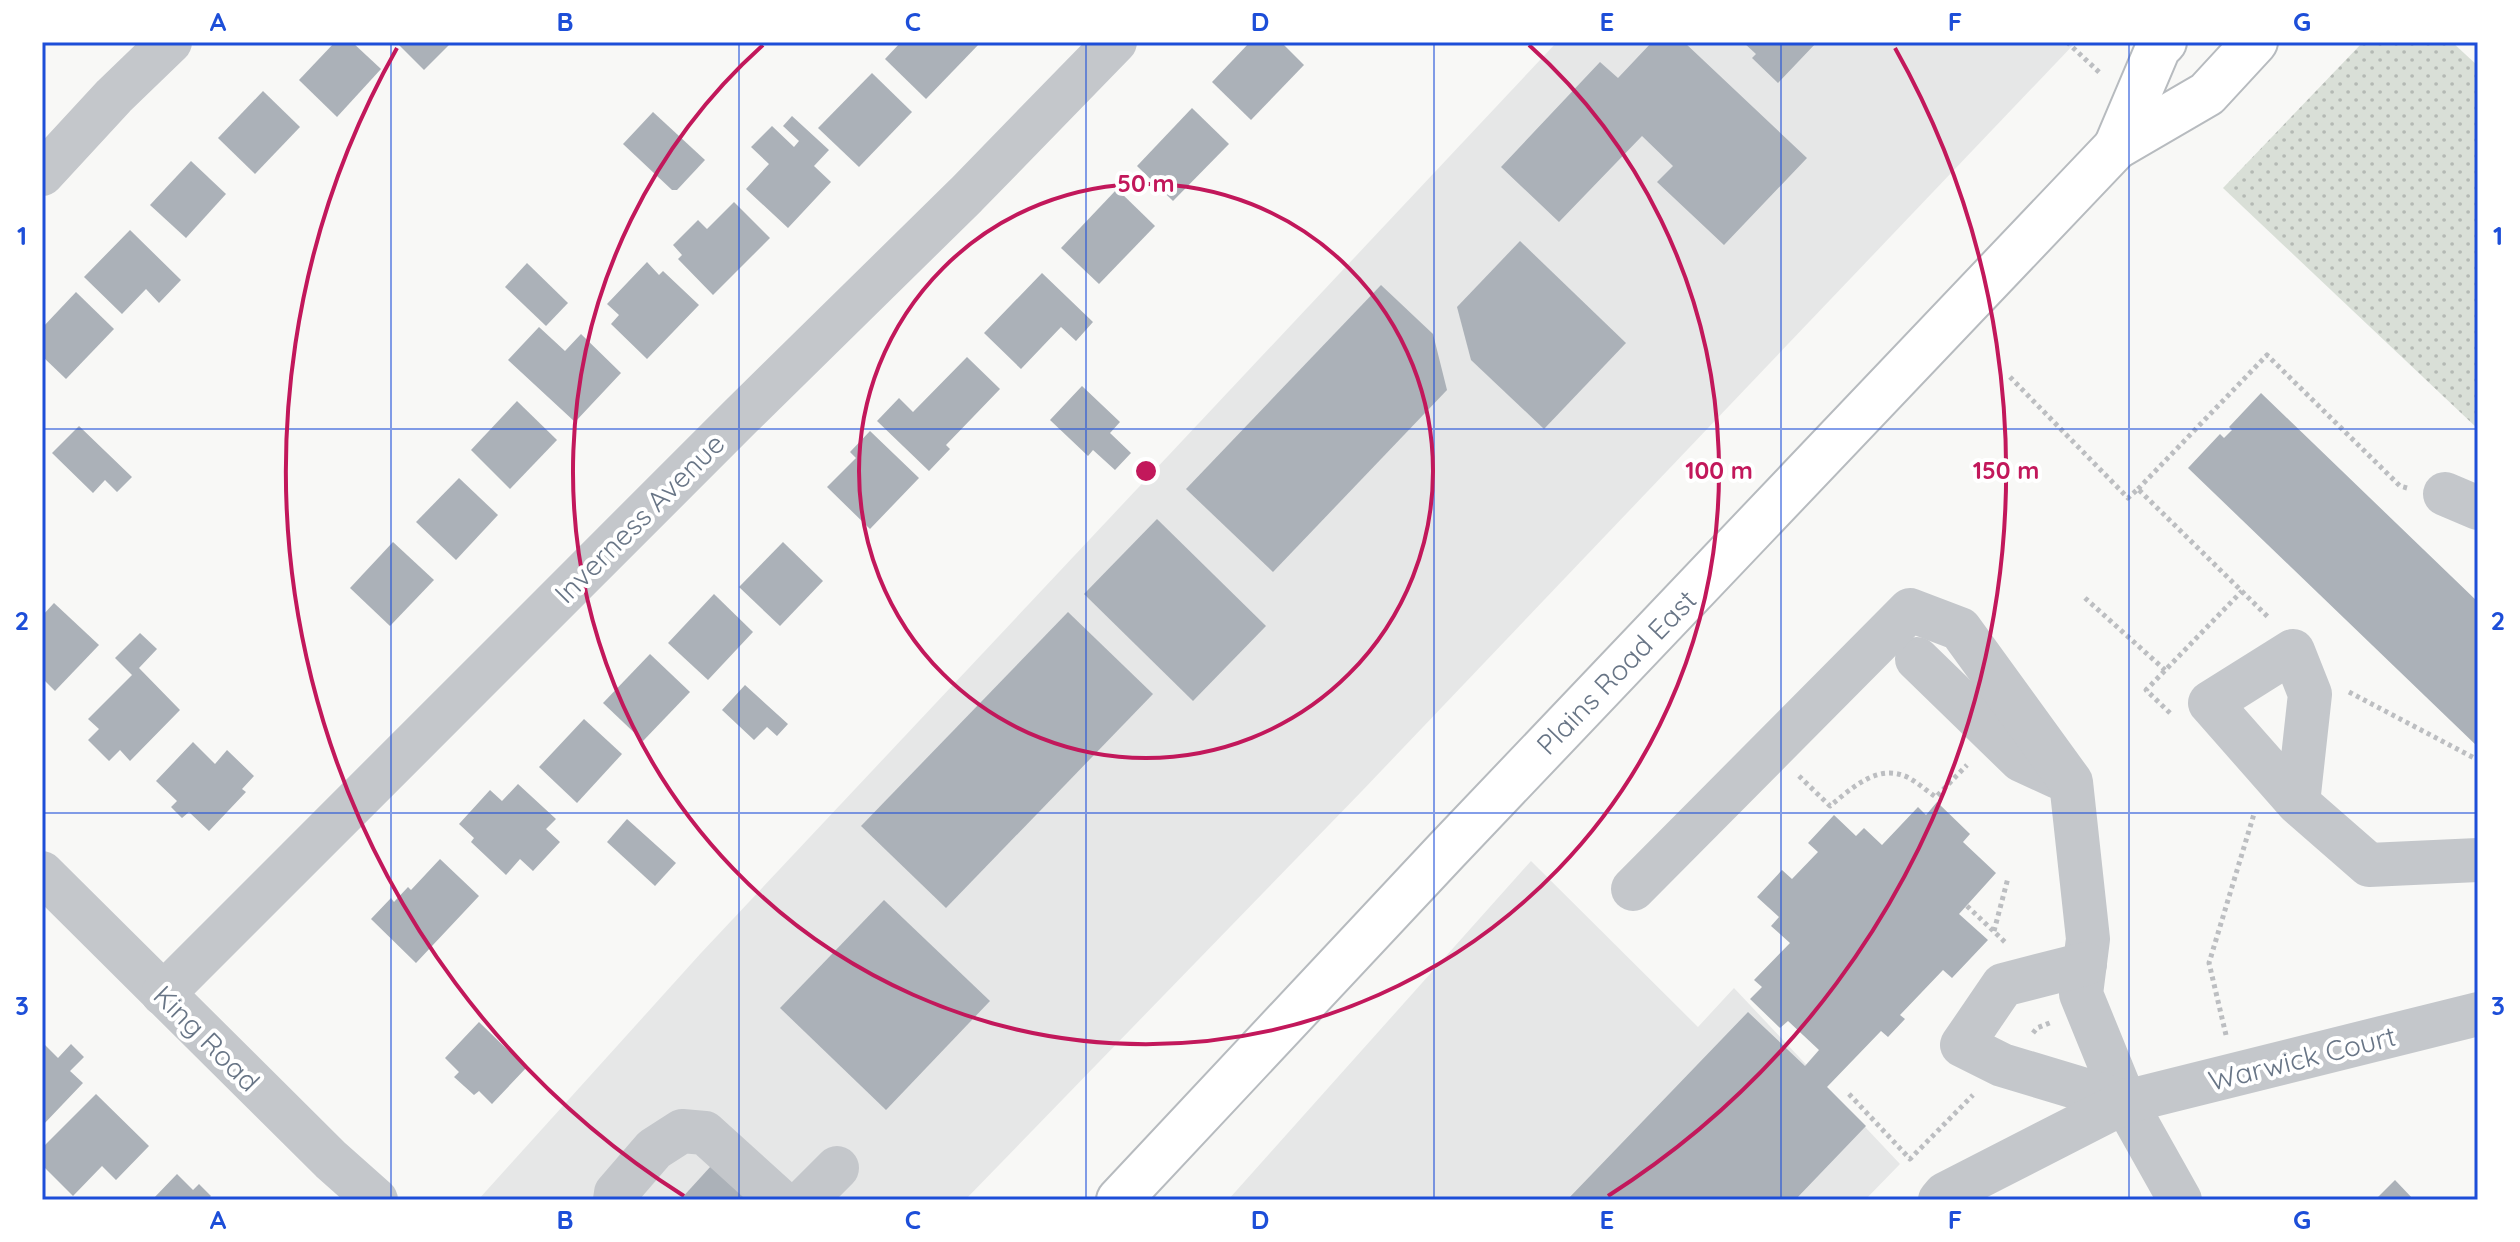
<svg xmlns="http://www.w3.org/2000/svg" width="2520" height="1242" font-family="Quicksand,sans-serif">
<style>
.built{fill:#e6e7e7}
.green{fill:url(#green-dots)}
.building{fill:#abb1b8}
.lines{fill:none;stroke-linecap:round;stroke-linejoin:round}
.major-casing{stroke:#b7bbbf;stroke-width:48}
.path{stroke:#bcbec1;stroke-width:5;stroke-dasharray:4 4;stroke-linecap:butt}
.minor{stroke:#c4c7cb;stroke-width:44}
.major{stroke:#fff;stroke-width:44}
.grid{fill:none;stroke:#1d4ed8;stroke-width:2;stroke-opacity:0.55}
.ring{fill:none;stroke:#c2185b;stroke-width:4}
.labels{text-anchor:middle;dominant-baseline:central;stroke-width:8;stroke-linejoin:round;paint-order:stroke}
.street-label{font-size:28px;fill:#687586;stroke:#fff}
.centre{fill:#c2185b;stroke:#fff;stroke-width:4}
.ring-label{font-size:24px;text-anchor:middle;font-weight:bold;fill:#c2185b;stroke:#fff;stroke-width:8;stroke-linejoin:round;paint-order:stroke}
.neatline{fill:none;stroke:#1d4ed8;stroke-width:3}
.grid-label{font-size:26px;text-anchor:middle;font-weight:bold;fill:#1d4ed8}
</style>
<defs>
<pattern id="green-dots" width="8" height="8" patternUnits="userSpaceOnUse" patternTransform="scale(2)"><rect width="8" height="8" fill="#d9dfd7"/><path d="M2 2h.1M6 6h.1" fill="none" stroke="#b4b9b4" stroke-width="1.8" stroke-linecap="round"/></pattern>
</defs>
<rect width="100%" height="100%" fill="#f8f8f6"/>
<g class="built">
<polygon points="1557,42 2076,42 1362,791 965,1200 478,1200 701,953"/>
<polygon points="1531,861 1698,1027 1734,988 1900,1164 1865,1200 1228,1200"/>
</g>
<polygon class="green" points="2363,42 2452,42 2478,66 2478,429 2223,188"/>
<g class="building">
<polygon points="335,42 352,42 381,69 337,117 299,80"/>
<polygon points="396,42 452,42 424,70"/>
<polygon points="901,42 981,42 926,99 885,59"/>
<polygon points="1250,42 1281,42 1304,65 1251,120 1212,82"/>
<polygon points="1652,42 1684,42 1807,158 1724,245 1657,182 1673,166 1642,136 1559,222 1501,167 1600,62 1618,78"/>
<polygon points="1743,42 1817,42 1778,83 1752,58 1756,54"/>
<polygon points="872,73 912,112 859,167 818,128"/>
<polygon points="263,91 300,127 255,174 218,138"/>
<polygon points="1192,108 1229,144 1173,201 1137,166"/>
<polygon points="653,112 705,160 677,190 672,190 623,144"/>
<polygon points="792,116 829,150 814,166 831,182 788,228 746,189 769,164 751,147 772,126 794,147 799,141 783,126"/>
<polygon points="191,161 226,194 186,238 150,205"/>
<polygon points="1117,189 1155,226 1099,284 1061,248"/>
<polygon points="734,202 770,238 713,295 678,259 682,255 673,245 698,220 707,229"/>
<polygon points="130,230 181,280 159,303 146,289 122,314 84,277"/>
<polygon points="1520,241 1626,343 1544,429 1471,360 1457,307"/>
<polygon points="647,262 659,275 663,271 699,305 647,359 611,324 619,315 607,304"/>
<polygon points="527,263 568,303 546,326 505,287"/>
<polygon points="1042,273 1093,322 1076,341 1061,327 1021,369 984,333"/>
<polygon points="1381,285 1433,334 1447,390 1273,572 1186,489"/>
<polygon points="76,292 114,329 66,379 42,356 42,328"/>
<polygon points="539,327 565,351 581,334 621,373 575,422 508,360"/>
<polygon points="967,357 1000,389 946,445 950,449 929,471 877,421 899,398 913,412"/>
<polygon points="1082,386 1120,422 1110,433 1131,453 1115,470 1093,450 1088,456 1050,420"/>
<polygon points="2261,393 2478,602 2478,747 2188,468 2220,434 2224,438 2232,430 2229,427"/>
<polygon points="517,401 557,440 510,489 471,450"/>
<polygon points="79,426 132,477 117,492 105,480 93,493 52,453"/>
<polygon points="870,431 919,478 870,529 827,487 856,458 850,452"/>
<polygon points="459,478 498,515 456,560 416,522"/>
<polygon points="1157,519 1266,626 1193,701 1084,594"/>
<polygon points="393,542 434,580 390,626 350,588"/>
<polygon points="783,542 823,581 780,626 739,587"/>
<polygon points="714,594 753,632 708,680 668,643"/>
<polygon points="54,603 99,645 55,691 42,678 42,616"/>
<polygon points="1068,612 1153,694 946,908 861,826"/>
<polygon points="140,633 157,649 139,668 180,710 130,761 120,750 109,761 88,740 99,729 88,719 132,675 115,658"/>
<polygon points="650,654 690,692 643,741 603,703"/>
<polygon points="745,685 788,724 777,736 767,727 754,740 722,710"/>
<polygon points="584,719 622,754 577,803 539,767"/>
<polygon points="193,742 215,764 227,750 254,776 242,789 246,792 209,831 189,812 182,818 171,807 177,801 156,781"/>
<polygon points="518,784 556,819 546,829 560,842 533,871 520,859 506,875 471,842 474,838 459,824 490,790 502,801"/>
<polygon points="1937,802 1970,834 1963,842 1996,873 1959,914 1988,940 1952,978 1943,970 1900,1015 1905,1019 1888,1037 1881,1031 1827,1087 1866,1126 1795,1200 1567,1200 1748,1012 1805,1066 1819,1050 1788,1021 1780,1028 1750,999 1762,987 1754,980 1790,943 1771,926 1779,917 1757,897 1782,870 1792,879 1818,852 1808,843 1834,815 1856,836 1864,828 1882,845 1918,807 1926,815"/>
<polygon points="627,819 676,863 655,886 607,842"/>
<polygon points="440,859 479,896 416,963 371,919 391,898 394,902 408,887 411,890"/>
<polygon points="884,900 990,1001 886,1110 780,1008"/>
<polygon points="479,1022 526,1068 492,1104 479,1091 474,1095 454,1077 459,1072 445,1058"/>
<polygon points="42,1042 58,1058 71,1044 84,1057 70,1071 83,1083 42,1126"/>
<polygon points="96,1094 149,1146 116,1180 102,1166 73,1196 42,1165 42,1148"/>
<polygon points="711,1166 747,1200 680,1200"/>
<polygon points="177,1174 193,1190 199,1184 211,1196 207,1200 152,1200"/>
<polygon points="2395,1180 2414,1200 2375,1200"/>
</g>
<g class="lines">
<g class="major-casing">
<g id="major">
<polyline points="2116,147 2158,48 2164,42"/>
<polyline points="1119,1200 1446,851 2116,147 2207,94 2255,42"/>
</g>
</g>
<g class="path">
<polyline points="2067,42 2101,74"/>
<polyline points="2010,377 2128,498 2138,489 2269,618"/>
<polyline points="2138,489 2267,355 2400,486 2407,488"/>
<polyline points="2085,598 2165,670"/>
<polyline points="2349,692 2478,760"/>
<polyline points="2170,713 2146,690 2242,591"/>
<path d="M1799 776 1830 806C1852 788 1879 762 1909 778 1918 783 1927 791 1936 797L1967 765"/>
<polyline points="1967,906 2007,944"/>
<polyline points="1994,931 2008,878"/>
<polyline points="2033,1033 2037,1028 2052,1022"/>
<polyline points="2226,1035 2209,963 2254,814"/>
<polyline points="1849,1094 1910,1159 1973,1095"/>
</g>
<g class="minor">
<polyline points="42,174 114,96 170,42"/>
<polyline points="2445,494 2478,508"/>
<polyline points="1917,659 2021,760 2058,777"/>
<polyline points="2298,803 2310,694 2293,651 2210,703 2298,803 2369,865 2478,860"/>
<polyline points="42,873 331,1160 376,1200"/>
<polyline points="1633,889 1910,610 1960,629 2071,782 2088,939 2081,994 2125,1102 2180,1200"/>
<polyline points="2085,964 2003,985 1962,1045 2002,1065 2125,1102"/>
<polyline points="163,994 740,417 966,195 1115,42"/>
<polyline points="615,1200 616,1193 654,1149 682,1131 705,1133 779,1200"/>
<polyline points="805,1200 837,1168"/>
<polyline points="1940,1200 1945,1194 2125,1102 2478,1014"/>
</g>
<use href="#major" class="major"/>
</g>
<path class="grid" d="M391 42V1200M739 42V1200M1086 42V1200M1434 42V1200M1781 42V1200M2129 42V1200M42 429H2478M42 813H2478"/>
<g class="ring">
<circle cx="1146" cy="471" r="287"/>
<path d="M1529 45A573 573 0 1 1 763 45"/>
<path d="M684 1196A860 860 0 0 1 397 48M1895 48A860 860 0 0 1 1608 1196"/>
</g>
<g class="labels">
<g class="street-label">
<text transform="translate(639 518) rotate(-45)">Inverness Avenue</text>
<text transform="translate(1616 672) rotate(-46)">Plains Road East</text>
<text transform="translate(207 1038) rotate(45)">King Road</text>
<text transform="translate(2302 1058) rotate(-14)">Warwick Court</text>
</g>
</g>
<circle cx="1146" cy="471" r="12" class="centre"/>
<g class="ring-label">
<text x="1146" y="192">50 m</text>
<text x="1719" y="479">100 m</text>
<text x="2006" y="479">150 m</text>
</g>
<rect width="2520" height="1242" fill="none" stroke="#ffffff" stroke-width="88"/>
<rect x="44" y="44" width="2432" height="1154" class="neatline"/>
<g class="grid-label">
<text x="218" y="31">A</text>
<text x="565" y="31">B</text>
<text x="913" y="31">C</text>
<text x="1260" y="31">D</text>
<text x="1607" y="31">E</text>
<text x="1955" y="31">F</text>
<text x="2302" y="31">G</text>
<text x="22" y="245">1</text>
<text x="2498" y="245">1</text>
<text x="22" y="630">2</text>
<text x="2498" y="630">2</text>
<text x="22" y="1015">3</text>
<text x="2498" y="1015">3</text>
<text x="218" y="1229">A</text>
<text x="565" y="1229">B</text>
<text x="913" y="1229">C</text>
<text x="1260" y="1229">D</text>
<text x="1607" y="1229">E</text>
<text x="1955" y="1229">F</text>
<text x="2302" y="1229">G</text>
</g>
</svg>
